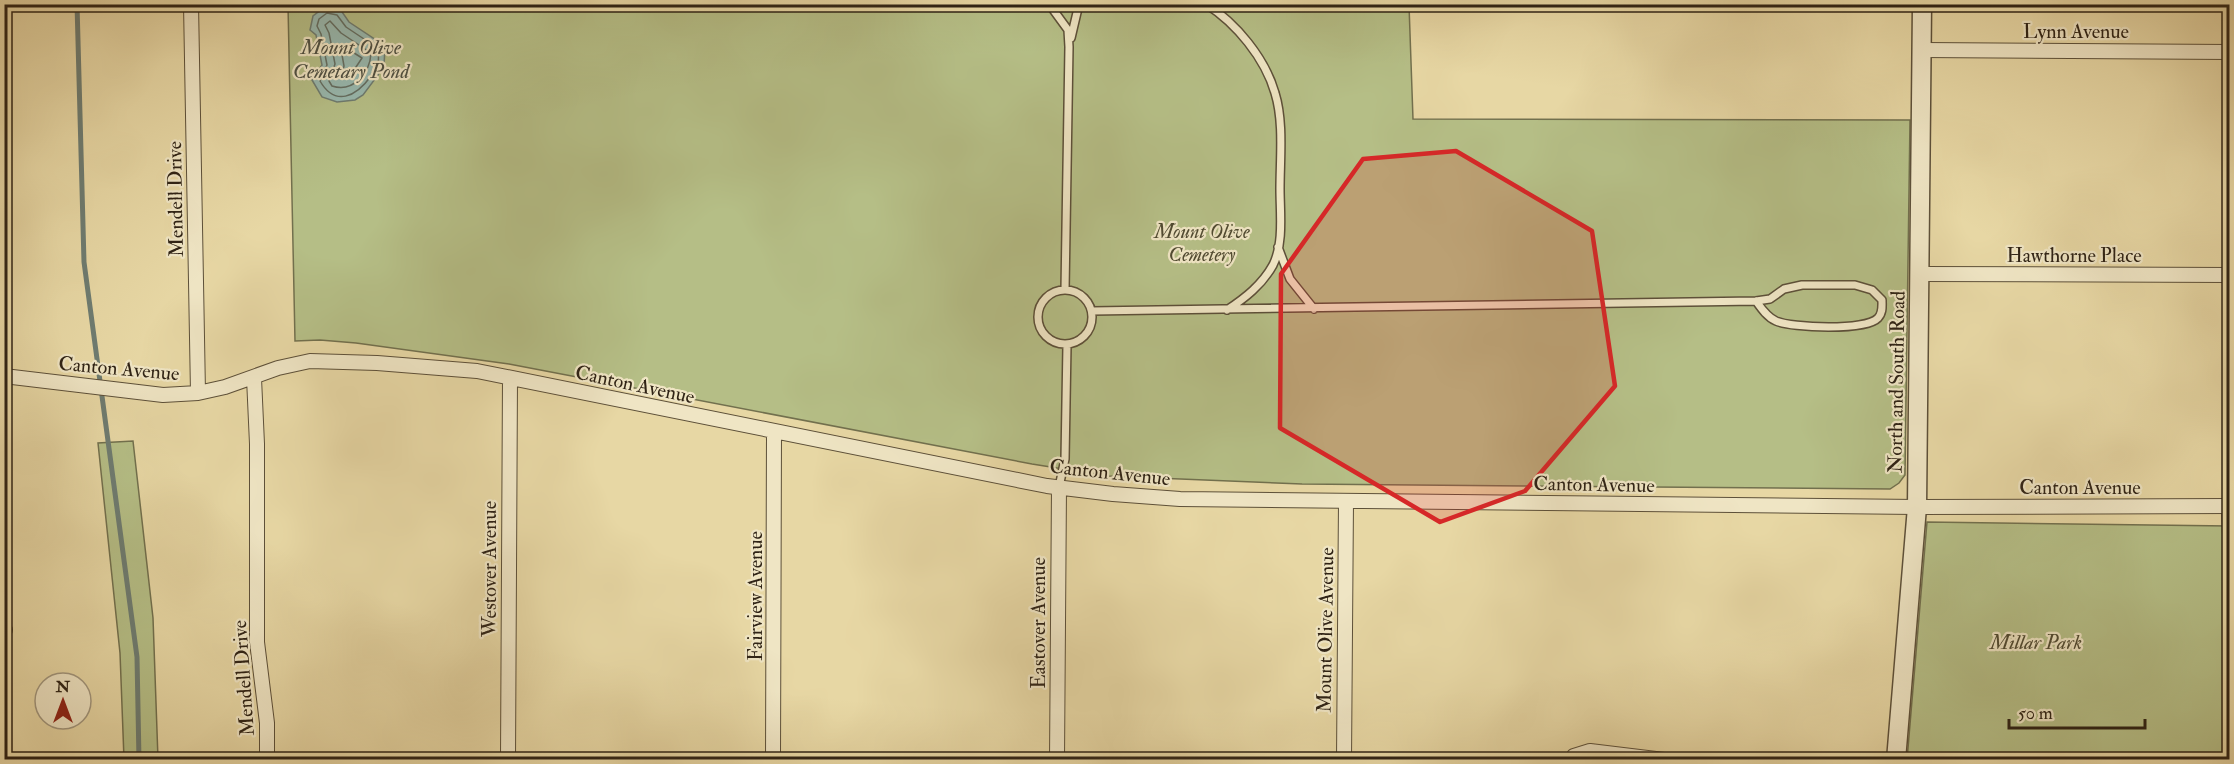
<svg xmlns="http://www.w3.org/2000/svg" width="2234" height="764" viewBox="0 0 2234 764" font-family="'IM FELL Double Pica',serif">
	<rect width="100%" height="100%" fill="#e7d7a4"/>
	<filter id="stains"><feTurbulence type="fractalNoise" baseFrequency=".00333" numOctaves="4"/><feColorMatrix values="0 0 0 0 .2 0 0 0 0 .09 0 0 0 0 .02 0 0 0 .5 -.17"/></filter>
	<radialGradient id="worn" r=".72"><stop offset=".6" stop-color="#630" stop-opacity="0"/><stop offset="1" stop-color="#630" stop-opacity=".3"/></radialGradient>
	<path fill="#b5be86" stroke="#72704e" stroke-width="1.5" d="M288 5H1409L1413 119 1910 120 1905 475 1899 483 1890 489 1302 484 1107 476 1032 464 509 364 356 343 320 340 295 341Z
		M133 441 153 618 158 759H124L120 653 98 443Z
		M1927 522 2229 526V759L1907 760Z"/>
	<path fill="#98b8ae" stroke="#6e7c71" stroke-width="1.5" d="M326 6 340 9 349 22 385 46 384 67 363 95 355 100 337 102 322 97 312 80 322 65 316 35 310 30 313 16Z"/>
	<g fill="none" stroke-linecap="round" stroke-linejoin="round">
		<path stroke="#646e62" stroke-width="1.5" d="M327 13 337 15 346 27 379 49C378 54 379 59 378 64 377 68 373 72 371 76 356 97 335 107 320 81L327 65 321 34 317 26 319 19Z
			M330 21 341 33 371 53C370 73 353 93 332 86L329 81 335 64 329 33 325 25Z
			M343 46 362 58 354 70 345 79 341 77 344 66 341 49Z"/>
		<path stroke="#6e7c71" stroke-width="5" d="M77 4 84 262 137 657 139 760"/>
		<g stroke="#5d5039" stroke-width="10">
			<path id="service" d="M1049 4 1068 30 1069 47 1065 290
				M1206 4C1236 23 1265 58 1275 93 1284 122 1280 158 1280 189 1280 213 1284 243 1273 265 1262 285 1245 298 1227 310
				M1071 38 1079 4
				M1278 247 1290 279 1314 309
				M1038 317a27 27 0 1 1 54 0a27 27 0 1 1-54 0Z
				M1092 311 1756 301 1770 299 1784 289 1802 285H1855L1872 290 1882 300C1882 306 1883 313 1878 318 1866 331 1792 328 1776 321 1767 317 1761 308 1756 301
				M1059 487 1065 459 1067 345
				M2226 506 2227 534 2230 541"/>
		</g>
		<g stroke="#5d5039" stroke-width="16">
			<path id="minor" d="M191 4 198 393
				M1922 50 2230 52
				M1919 274 2230 275
				M4 376 163 395 198 393 225 387 278 368 310 361 377 363 477 371 1047 486 1113 494 1180 499 1917 507 2230 506
				M254 378 257 444V642L267 723V760
				M4 630H5
				M508 760 510 378
				M773 760 774 432
				M1057 760 1059 487
				M1344 760 1346 501
				M1573 760 1574 756 1590 751 1664 760"/>
		</g>
		<g stroke="#5d5039" stroke-width="21">
			<path id="tertiary" d="M1896 760 1917 507 1922 4"/>
		</g>
		<use href="#service" stroke="#efe5c4" stroke-width="7"/>
		<use href="#minor" stroke="#efe5c4" stroke-width="14"/>
		<use href="#tertiary" stroke="#efe5c4" stroke-width="18"/>
	</g>
	<path fill="#d62828" fill-opacity="0.2" stroke="#d62828" stroke-width="4.5" stroke-linejoin="round" d="M1456 151 1592 231 1615 386 1525 491 1440 522 1280 428 1281 274 1363 159Z"/>
	<g text-anchor="middle" stroke-width="4.5" stroke-linejoin="round" paint-order="stroke">
		<g font-size="20" fill="#2f2315" stroke="#efe5c4">
			<text x="2076" y="38">Lynn Avenue</text>
			<text transform="translate(175 199) rotate(-91)" y="7">Mendell Drive</text>
			<text x="2074" y="262">Hawthorne Place</text>
			<text transform="translate(119 368) rotate(5)" y="7">Canton Avenue</text>
			<text transform="translate(1896 382) rotate(-89)" y="7">North and South Road</text>
			<text transform="translate(635 384) rotate(12)" y="7">Canton Avenue</text>
			<text transform="translate(1110 472) rotate(6)" y="7">Canton Avenue</text>
			<text transform="translate(1594 484) rotate(1)" y="7">Canton Avenue</text>
			<text x="2080" y="494">Canton Avenue</text>
			<text transform="translate(489 569) rotate(-90)" y="7">Westover Avenue</text>
			<text transform="translate(755 596) rotate(-90)" y="7">Fairview Avenue</text>
			<text transform="translate(1038 623) rotate(-90)" y="7">Eastover Avenue</text>
			<text transform="translate(1325 630) rotate(-89)" y="7">Mount Olive Avenue</text>
			<text transform="translate(243 678) rotate(-94)" y="7">Mendell Drive</text>
		</g>
		<g font-size="20" font-style="italic" fill="#504a31" stroke="#efe5c4">
			<text x="1202" y="238">Mount Olive<tspan x="1202" dy="23">Cemetery</tspan></text>
			<text x="2036" y="649">Millar Park</text>
		</g>
		<g font-size="21" font-style="italic" fill="#4e5043" stroke="#efe5c4">
			<text x="351" y="54">Mount Olive<tspan x="351" dy="24">Cemetary Pond</tspan></text>
		</g>
	</g>
	<rect width="2234" height="764" fill="none" stroke="#e7d7a4" stroke-width="24"/>
	<rect x="6" y="6" width="2222" height="752" fill="none" stroke="#2f2315" stroke-width="3"/>
	<rect x="12" y="12" width="2210" height="740" fill="none" stroke="#2f2315" stroke-width="1.5"/>
	<g transform="translate(63 701)"><circle r="28" fill="#efe5c4" stroke="#a2977e" stroke-width="1.5"/>
	<path d="M0-4.5L10 22L0 15L-10 22Z" fill="#8f2418"/>
	<text y="-9" font-size="16" font-weight="bold" text-anchor="middle" fill="#2f2315">N</text>
	</g>
	<path d="M2009 719v9h136v-9" fill="none" stroke="#2f2315" stroke-width="3"/>
	<text x="2018" y="719" font-size="18" fill="#2f2315" stroke="#efe5c4" stroke-width="4.5" paint-order="stroke">50 m</text>
	<rect width="100%" height="100%" filter="url(#stains)"/>
	<rect width="100%" height="100%" fill="url(#worn)"/>
</svg>
